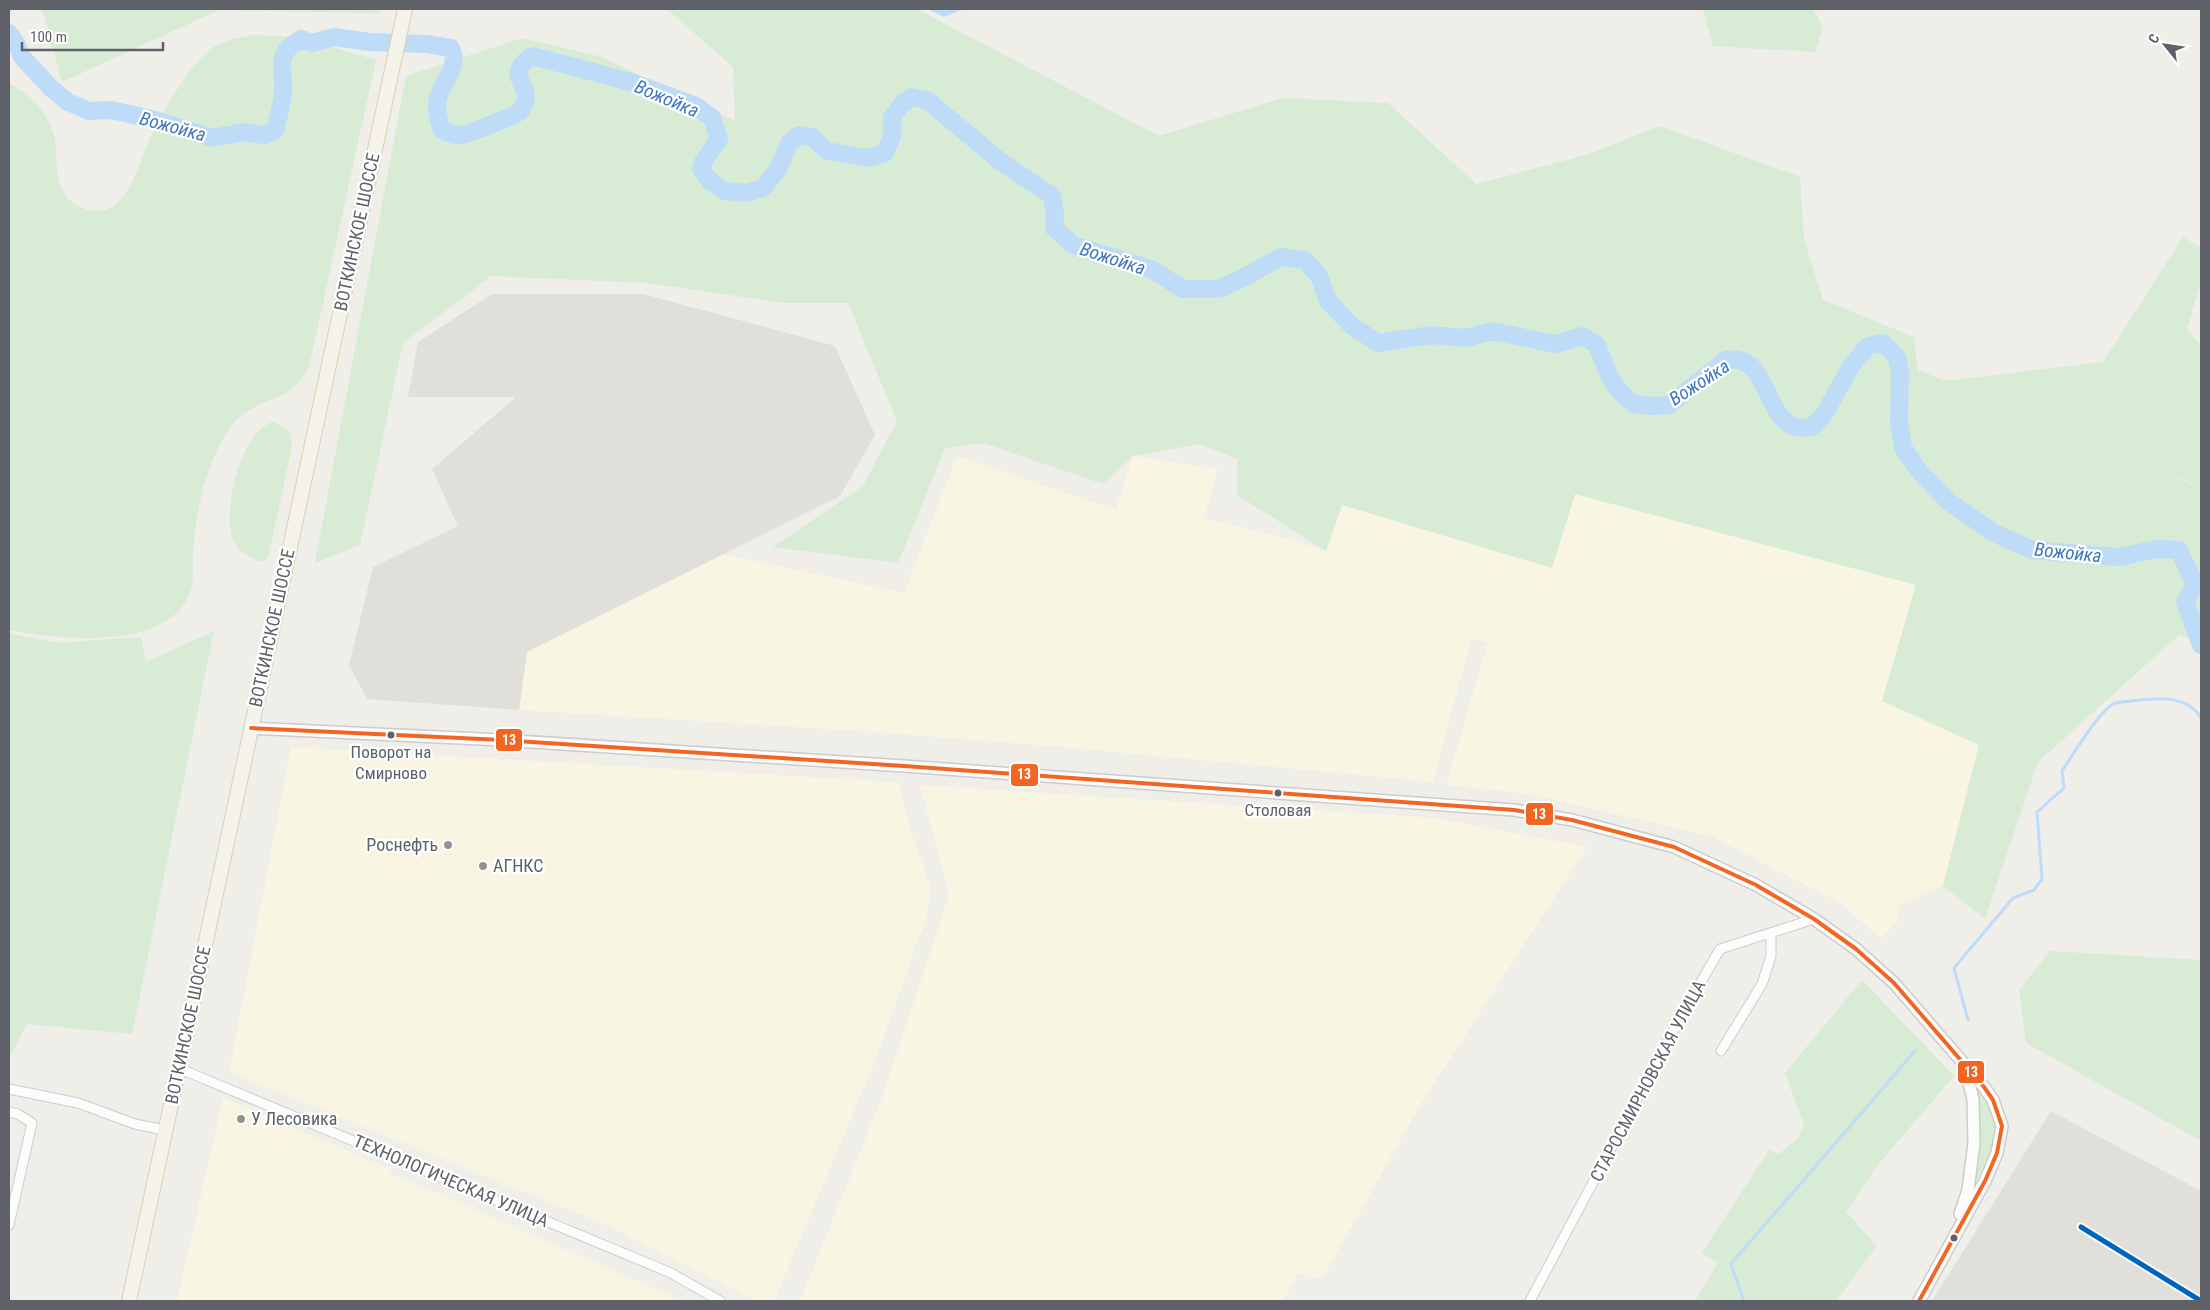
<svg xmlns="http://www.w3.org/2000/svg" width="2210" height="1310" viewBox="0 0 2210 1310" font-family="'Roboto Condensed',sans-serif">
	<rect width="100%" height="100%" fill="#efeee9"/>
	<path fill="#f8f5e3" d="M957 456 1116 510 1133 456 1218 469 1204 518 1282 537 1326 551 1342 505 1552 568 1575 494 1916 585 1883 700 1979 745 1943 886 1899 906 1898 921 1881 939 1842 904 1711 836 1528 794 1446 785 1488 642 1471 639 1433 782 1062 747 861 731 519 710 527 652 723 554 904 593Z
		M291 747 898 782 909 825 931 890 926 922 915 946 910 965 873 1066 774 1301H758L609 1226 229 1072Z
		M920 785 1435 818 1587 847 1422 1102 1322 1279 1298 1273 1283 1301H800L882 1097 949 895Z
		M223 1098 390 1169 394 1180 396 1175 683 1301H177Z"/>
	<path fill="#e0dfda" d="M492 294H643L835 346 875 435 840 496 527 652 519 710 367 699 349 665 373 567 458 526 432 469 516 397H408L418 342Z
		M2051 1111 2201 1191V1301H1932Z"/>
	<path fill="#d7ebd5" d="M42 9H379V13L219 10 62 82Z
		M667 9H917L1159 136 1283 98 1388 103 1476 184 1586 155 1660 126 1800 177 1804 239 1823 300 1914 337 1918 370 1945 381 2103 362 2183 237 2201 248V280L2187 329 2201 345V487L2036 419 2201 488V644L2180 634 2038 762 1985 919 1943 886 1979 745 1882 701 1916 585 1575 494 1552 568 1342 505 1326 551 1237 495V459L1199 444 1133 456 1103 484 983 443 945 448 898 563 773 547 863 486 897 421 848 303H785L647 283 491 276 403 343 360 545 315 563 406 76 522 38 602 57 735 121 733 67Z
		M1703 9H1813L1823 27 1815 52 1713 46Z
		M252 35 299 37 376 60 309 367C290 402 275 393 246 412 234 420 225 435 218 448 205 474 197 509 194 539 192 555 195 573 191 589 173 653 57 639 9 630V83C29 94 45 109 53 132 61 158 48 195 83 208 96 214 108 211 118 202 133 188 139 164 147 145 159 117 188 66 212 48 224 40 238 38 252 35Z
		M274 422 289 430 292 446 268 558 261 562C253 560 242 553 236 545 218 521 241 427 274 422Z
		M214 631 132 1034 27 1024 9 1059V633L57 643 141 637 146 662Z
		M2050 951 2201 960V1141L2026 1043 2019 990Z
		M1862 980 1954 1076 1876 1167 1846 1212 1877 1246 1836 1301H1695L1718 1263 1702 1253 1769 1150 1779 1154 1798 1138 1804 1125 1785 1073Z
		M1977 1086C1982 1093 1992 1103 1994 1112 2002 1137 1984 1165 1973 1186L1979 1133Z"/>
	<path fill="#bedcf8" d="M927 9H964L944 17Z"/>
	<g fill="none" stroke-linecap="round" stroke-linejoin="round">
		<path stroke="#bedcf8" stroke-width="3" d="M1968 1020 1954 968 2013 898 2034 890 2042 879 2037 812 2064 788 2062 771C2073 755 2097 714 2113 704 2117 702 2126 702 2131 701 2155 698 2187 694 2201 718
			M1744 1301 1731 1264 1915 1051"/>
		<path stroke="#bedcf8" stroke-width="18" d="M9 33 16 43 22 57 51 88 68 102 89 111 112 110 155 120 213 138 244 132 264 135 275 130C278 117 283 103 283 90 284 64 274 55 301 39L312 43 334 37 370 42 426 44 451 48C461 69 439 83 437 103 436 113 439 121 442 130 449 133 453 136 461 135 468 134 514 116 519 112 521 111 522 108 523 106 535 85 501 77 532 56L631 82 696 106 712 118 719 139 704 160 701 169 710 181 725 191 747 193 763 188 779 168 789 143 799 135 812 137 827 151 868 158 885 153 892 137V117L903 103 912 97 927 100 1000 161 1052 196 1055 215 1054 228 1073 245 1151 269 1183 289H1219L1241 279 1281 257 1305 260 1319 276 1328 301 1352 326 1378 343 1432 335 1465 338 1492 331 1555 344 1583 336 1597 345 1610 378 1621 393 1634 404 1653 406 1669 405 1726 360C1769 352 1763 418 1796 427 1800 429 1807 427 1812 427L1825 413 1851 366 1868 346 1883 343 1897 357 1900 373 1899 421 1903 448 1920 472 1949 502 1994 533 2032 550 2119 557 2158 549 2179 550 2195 585 2185 602 2201 645"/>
		<g stroke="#cccccb" stroke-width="11">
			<path id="minor" d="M1721 1051 1762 984 1771 956V934
				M178 1068 671 1273 720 1301
				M9 1089 78 1103 135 1124 165 1130
				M9 1112 18 1114 32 1123 9 1225
				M1530 1301 1679 1020 1720 949 1814 919"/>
		</g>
		<g stroke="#cccccb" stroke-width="14">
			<path id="tertiary" d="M251 728 502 740 904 766 1514 810 1572 820 1674 847 1756 885 1814 919 1856 949 1894 983 1984 1087 1993 1100 2002 1126 1997 1153 1985 1181 1919 1301
				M1960 1214 1968 1190 1974 1143 1973 1099 1965 1068"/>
		</g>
		<g stroke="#d8d1b6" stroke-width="16">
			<path id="primary" d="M129 1301 405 9"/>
		</g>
		<use href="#minor" stroke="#fdfcfc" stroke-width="9"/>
		<use href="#tertiary" stroke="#fdfcfc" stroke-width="11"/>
		<use href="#primary" stroke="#f4f3e9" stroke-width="14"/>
		<g stroke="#fff" stroke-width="8">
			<path id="bus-1" d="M251 728 502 740 904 766 1514 810 1572 820 1674 847 1756 885 1814 919 1856 949 1894 983 1984 1087 1993 1100 2002 1126 1997 1153 1985 1181 1919 1301"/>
		</g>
		<use href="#bus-1" stroke="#f26522" stroke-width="4"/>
		<g stroke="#fff" stroke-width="9">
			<path id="rail-1" d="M2081 1227 2201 1301"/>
		</g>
		<use href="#rail-1" stroke="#0065bd" stroke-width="5"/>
	</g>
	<g fill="#5e6268" stroke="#fff" stroke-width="2">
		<circle cx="391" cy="735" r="4.5"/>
		<circle cx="1278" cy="793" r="4.5"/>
		<circle cx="1954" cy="1238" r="4.5"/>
	</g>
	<g fill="#919395" stroke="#fff" stroke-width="2">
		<circle cx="448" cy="845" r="5"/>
		<circle cx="483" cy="866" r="5"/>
		<circle cx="241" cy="1119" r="5"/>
	</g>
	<g text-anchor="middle" stroke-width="4.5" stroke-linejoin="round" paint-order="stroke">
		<g font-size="17" fill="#5e6268" stroke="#fff">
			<text x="391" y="758">Поворот на<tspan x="391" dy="21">Смирново</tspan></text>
			<text x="1278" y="816">Столовая</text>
		</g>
		<g font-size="18" fill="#5e6268" stroke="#fff">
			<text transform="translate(357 232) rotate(-78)" y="6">ВОТКИНСКОЕ ШОССЕ</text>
			<text transform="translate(272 628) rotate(-78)" y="6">ВОТКИНСКОЕ ШОССЕ</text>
			<text transform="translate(188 1025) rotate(-78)" y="6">ВОТКИНСКОЕ ШОССЕ</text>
			<text transform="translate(1648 1081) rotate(-62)" y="6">СТАРОСМИРНОВСКАЯ УЛИЦА</text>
			<text transform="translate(451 1181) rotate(23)" y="6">ТЕХНОЛОГИЧЕСКАЯ УЛИЦА</text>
		</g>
		<g font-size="18" fill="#5e6268" stroke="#fff" text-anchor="start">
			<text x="438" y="851" text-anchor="end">Роснефть</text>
			<text x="493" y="872">АГНКС</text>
			<text x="251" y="1125">У Лесовика</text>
		</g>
		<g font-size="19" font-style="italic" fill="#4077c2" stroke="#fff">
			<text transform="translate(667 98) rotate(23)" y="7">Вожойка</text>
			<text transform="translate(173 126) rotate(15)" y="7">Вожойка</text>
			<text transform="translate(1113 258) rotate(18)" y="7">Вожойка</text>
			<text transform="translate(1699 382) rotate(-33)" y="7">Вожойка</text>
			<text transform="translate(2068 552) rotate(6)" y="7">Вожойка</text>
		</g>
	</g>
	<g stroke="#fff" stroke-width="2">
		<rect x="495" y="728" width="28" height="24" rx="5" fill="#f26522"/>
		<rect x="1010" y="763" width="29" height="24" rx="5" fill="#f26522"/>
		<rect x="1525" y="802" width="29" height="24" rx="5" fill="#f26522"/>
		<rect x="1957" y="1060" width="28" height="24" rx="5" fill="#f26522"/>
	</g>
	<g font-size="14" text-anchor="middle" font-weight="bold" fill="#fff">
		<text x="509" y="745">13</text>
		<text x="1024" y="779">13</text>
		<text x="1539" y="819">13</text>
		<text x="1971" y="1077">13</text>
	</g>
	<rect width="2210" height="1310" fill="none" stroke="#5e6268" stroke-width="20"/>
	<g transform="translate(2165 45) rotate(300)" stroke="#ffffff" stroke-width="4" paint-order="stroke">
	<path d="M0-4L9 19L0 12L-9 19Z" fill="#5e6268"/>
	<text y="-8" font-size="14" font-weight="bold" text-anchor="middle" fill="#5e6268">С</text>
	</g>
	<path d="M22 42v8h141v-8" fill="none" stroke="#5e6268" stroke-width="2.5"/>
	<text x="30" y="42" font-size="15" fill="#5e6268" stroke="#ffffff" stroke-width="4" paint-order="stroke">100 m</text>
</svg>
